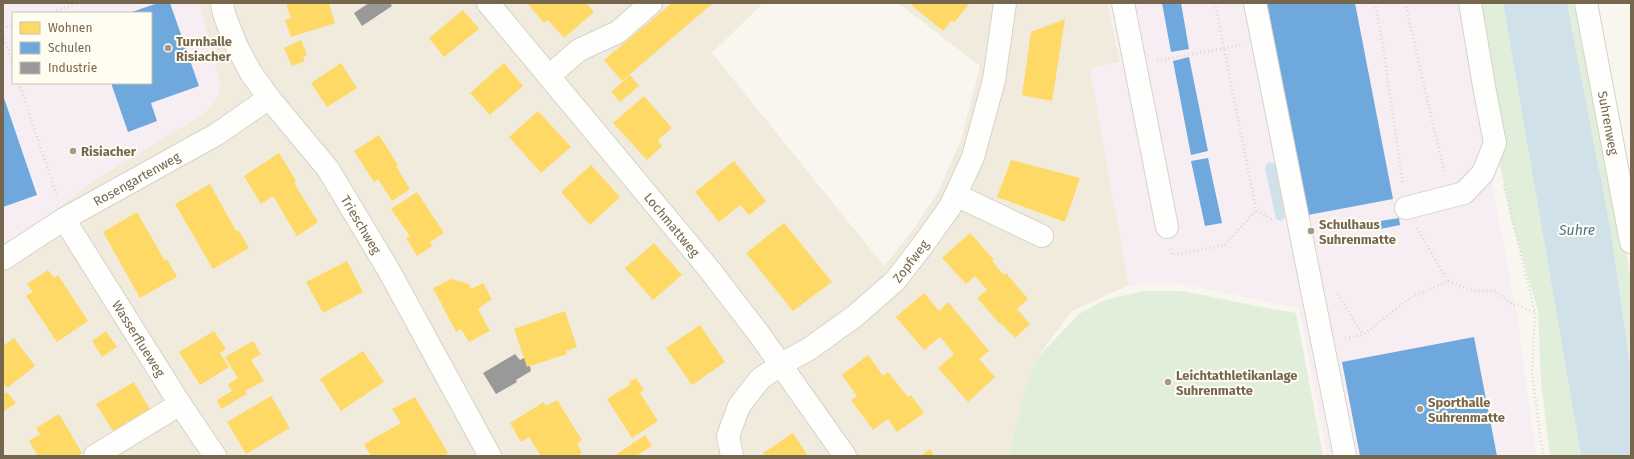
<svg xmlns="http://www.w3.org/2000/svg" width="1634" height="459" viewBox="0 0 1634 459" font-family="'Fira Sans',sans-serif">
	<rect width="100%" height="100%" fill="#f8f6ef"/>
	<path fill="#f1ebdd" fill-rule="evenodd" d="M3 3H763L712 53 884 266 915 227 939 190 961 140 980 66 898 3H1108L1120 62 1090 69 1129 285 1072 311 1036 359 1020 405 1009 456H3ZM13 13H151V83H13Z"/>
	<path fill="#f7eef4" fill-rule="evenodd" d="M3 3H199L220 82 219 94 211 107 200 116 87 185 52 214 3 245ZM13 13H151V83H13Z
		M1109 3H1458L1517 315 1536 456H1327L1299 308 1182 284 1129 285 1090 69 1121 63Z"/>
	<path fill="#e1efda" d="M1470 3H1503L1581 456H1550L1541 382 1538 311 1511 218 1485 92Z
		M1567 3H1580L1626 251 1631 280V372L1610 226Z
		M1143 291H1183L1261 307 1296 313 1323 456H1009L1020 405 1036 359 1079 314 1105 300Z"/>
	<path fill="#d0e1e9" d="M1503 3H1567L1610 226 1631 372V456H1581Z
		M1269 162 1275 164 1276 167 1285 217 1281 221 1276 219 1265 168 1267 164Z"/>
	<path fill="#ffd966" d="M286 3H329L335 23 291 37 285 20 291 18Z
		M527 3H586L594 12 564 38 548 20 544 23Z
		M672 3H713L622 81 604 60Z
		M909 3H970L954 23 952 20 943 31Z
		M463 10 479 29 444 57 429 38Z
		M1065 19 1052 101 1022 95 1031 32Z
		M301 40 307 55 303 57 305 61 292 66 284 48Z
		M341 63 357 88 327 107 311 83Z
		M504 63 523 86 490 115 470 93Z
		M630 75 639 86 620 102 611 92Z
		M644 96 672 128 658 140 662 146 647 160 613 123Z
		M538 111 571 147 541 173 509 137Z
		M379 135 398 165 396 166 410 189 392 201 378 179 374 182 354 151Z
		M279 153 296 181 294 183 318 222 297 236 273 196 261 204 244 176Z
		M1011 160 1080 178 1065 222 997 197Z
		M734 161 766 201 749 215 740 205 719 222 695 192Z
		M591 165 620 197 590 225 561 192Z
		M210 184 236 231H239L249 248 213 269 175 204Z
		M417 192 444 233 430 242 432 246 417 256 406 238 410 236 391 209Z
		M137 212 165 261 167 259 177 277 140 298 103 232Z
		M784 223 832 282 793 311 746 253Z
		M970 233 994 260 992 261 1004 275 1006 273 1028 299 1017 309 1030 324 1015 338 1001 323 1000 324 977 298 987 290 975 276 966 284 942 258Z
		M654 243 682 275 653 300 625 268Z
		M347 261 363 292 323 313 306 282Z
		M48 270 54 278 58 275 88 321 57 342 26 296 33 292 27 284Z
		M451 279 469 284 471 289 483 283 492 299 478 309 490 331 469 342 461 329 456 332 433 288Z
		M924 293 939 311 948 302 989 351 979 359 995 377 968 402 938 368 954 354 940 337 924 350 896 317Z
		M565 311 577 347 566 351 567 354 527 367 514 329Z
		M700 325 725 362 692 385 666 348Z
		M106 331 117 347 102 357 92 341Z
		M214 331 226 349 220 353 229 367 200 385 179 352Z
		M14 338 35 366 7 388 3 383V346Z
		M253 341 261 354 251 360 264 381 245 391 247 394 221 409 217 400 232 391 228 384 238 378 225 357Z
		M363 351 384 382 341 411 320 379Z
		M868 355 883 376 888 372 908 397 911 395 924 413 897 432 888 419 873 430 851 400 857 396 842 375Z
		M636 378 644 390 640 393 658 421 632 438 607 399 631 384 629 382Z
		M134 382 150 409 113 431 96 404Z
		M7 392 16 403 3 412V395Z
		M271 396 290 428 246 454 227 422Z
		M415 397 448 453 443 456H371L364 444 401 423 392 409Z
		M557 400 582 440 577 444 582 453 577 456H541L529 437 521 442 510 423 544 402 546 406Z
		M59 414 82 453 77 456H38L29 441 40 434 36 428Z
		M793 433 808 456H765L763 453Z
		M645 435 652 446 636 456H618L617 454Z
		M930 449 934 456H920Z"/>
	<path fill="#6fa8dc" d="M158 3H170L199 86 151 103 157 121 128 132 111 83H151V13H129Z
		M1162 3H1181L1189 49 1171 52Z
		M1267 3H1355L1393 199 1308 215Z
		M1189 57 1208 151 1191 155 1173 61Z
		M3 95 37 195 3 207Z
		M1208 158 1222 223 1205 226 1191 161Z
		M1399 218 1400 225 1370 231 1368 223Z
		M1474 337 1497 456H1360L1342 362Z"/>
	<path fill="#999" d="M369 3H390L392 6 362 26 354 13Z
		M515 354 520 360 524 358 527 367 530 366 531 371 516 380 517 382 496 394 483 373Z"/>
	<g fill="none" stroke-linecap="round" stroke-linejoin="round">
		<g stroke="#d6d2ca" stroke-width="24">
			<g id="minor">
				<path id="s1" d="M222 3 224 14 237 47 251 73 269 98 328 169 388 269 490 456"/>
				<path id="s2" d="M488 3 709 269 759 334 845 456"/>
				<path d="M1123 3 1167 227"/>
				<path d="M1255 3 1345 456"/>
				<path id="s3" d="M1586 3 1631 242"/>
				<path d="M549 76 579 50 618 32 651 3"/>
				<path d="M956 195 1042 236"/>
				<path d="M1406 208 1464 193 1483 173 1495 143 1485 92 1470 3"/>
				<path id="s4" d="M64 219 180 404 215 456"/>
				<path id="s5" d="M3 259 64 219 217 134 269 98"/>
				<path d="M95 456 180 404"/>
				<path id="s6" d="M732 456 728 436 739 406 760 379 780 365 809 349 855 316 895 281 922 246 950 207 973 157 994 80 1005 3"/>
			</g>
		</g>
		<path stroke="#dad6d0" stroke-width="2.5" stroke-dasharray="1 3" stroke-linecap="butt" d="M1215 3 1256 210 1273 220
			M1375 3 1383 47 1403 184
			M1405 3 1445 175
			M49 13 79 3
			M3 28 13 25
			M3 35 13 65
			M1157 61 1240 45
			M19 83 57 196
			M1504 185 1535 312 1532 373 1543 456
			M1417 228 1448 281
			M1171 249 1172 255 1225 245 1256 210
			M1338 294 1363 335
			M1345 338 1363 335 1410 298 1448 281 1474 291H1495L1509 302 1534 312"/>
		<use href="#minor" stroke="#fefefd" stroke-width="22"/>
	</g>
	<g fill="#a49886" stroke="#fffcf2" stroke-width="1.5">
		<circle cx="168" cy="48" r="4"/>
		<circle cx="73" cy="151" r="4"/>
		<circle cx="1311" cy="231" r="4"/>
		<circle cx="1168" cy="382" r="4"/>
		<circle cx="1420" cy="409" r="4"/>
	</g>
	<g text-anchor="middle" stroke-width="4" stroke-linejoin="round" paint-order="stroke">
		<g font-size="13" font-weight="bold" fill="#77664e" stroke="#fffcf2" text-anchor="start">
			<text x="176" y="46">Turnhalle<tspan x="176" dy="15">Risiacher</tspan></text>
			<text x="81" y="156">Risiacher</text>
			<text x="1319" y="229">Schulhaus<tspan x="1319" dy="15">Suhrenmatte</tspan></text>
			<text x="1176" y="380">Leichtathletikanlage<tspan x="1176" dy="15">Suhrenmatte</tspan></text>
			<text x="1428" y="407">Sporthalle<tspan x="1428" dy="15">Suhrenmatte</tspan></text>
		</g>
		<g font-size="13" fill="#77664e" stroke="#fffcf2">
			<text dy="5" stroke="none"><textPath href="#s3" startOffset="122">Suhrenweg</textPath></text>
			<text dy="5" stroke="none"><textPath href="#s5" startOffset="156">Rosengartenweg</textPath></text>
			<text dy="5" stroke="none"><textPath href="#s2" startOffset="288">Lochmattweg</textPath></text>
			<text dy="5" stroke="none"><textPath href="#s1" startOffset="264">Trieschweg</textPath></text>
			<text dy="5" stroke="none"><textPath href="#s6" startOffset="279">Zopfweg</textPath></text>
			<text dy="5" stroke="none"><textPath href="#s4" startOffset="141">Wasserflueweg</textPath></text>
		</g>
		<g font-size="14" font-style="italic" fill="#4b7691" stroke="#fffcf2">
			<text x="1577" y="235">Suhre</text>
		</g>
	</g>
	<rect width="1634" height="459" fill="none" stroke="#77664e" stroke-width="8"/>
	<rect x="12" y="12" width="140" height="72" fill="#fffcf2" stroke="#c9c0b0"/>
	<rect x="20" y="22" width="20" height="12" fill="#ffd966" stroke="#c9c0b0"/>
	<text x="48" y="32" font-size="12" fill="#77664e">Wohnen</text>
	<rect x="20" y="42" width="20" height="12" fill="#6fa8dc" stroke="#c9c0b0"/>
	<text x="48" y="52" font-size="12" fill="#77664e">Schulen</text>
	<rect x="20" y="62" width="20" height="12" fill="#999999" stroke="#c9c0b0"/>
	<text x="48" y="72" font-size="12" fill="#77664e">Industrie</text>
</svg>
